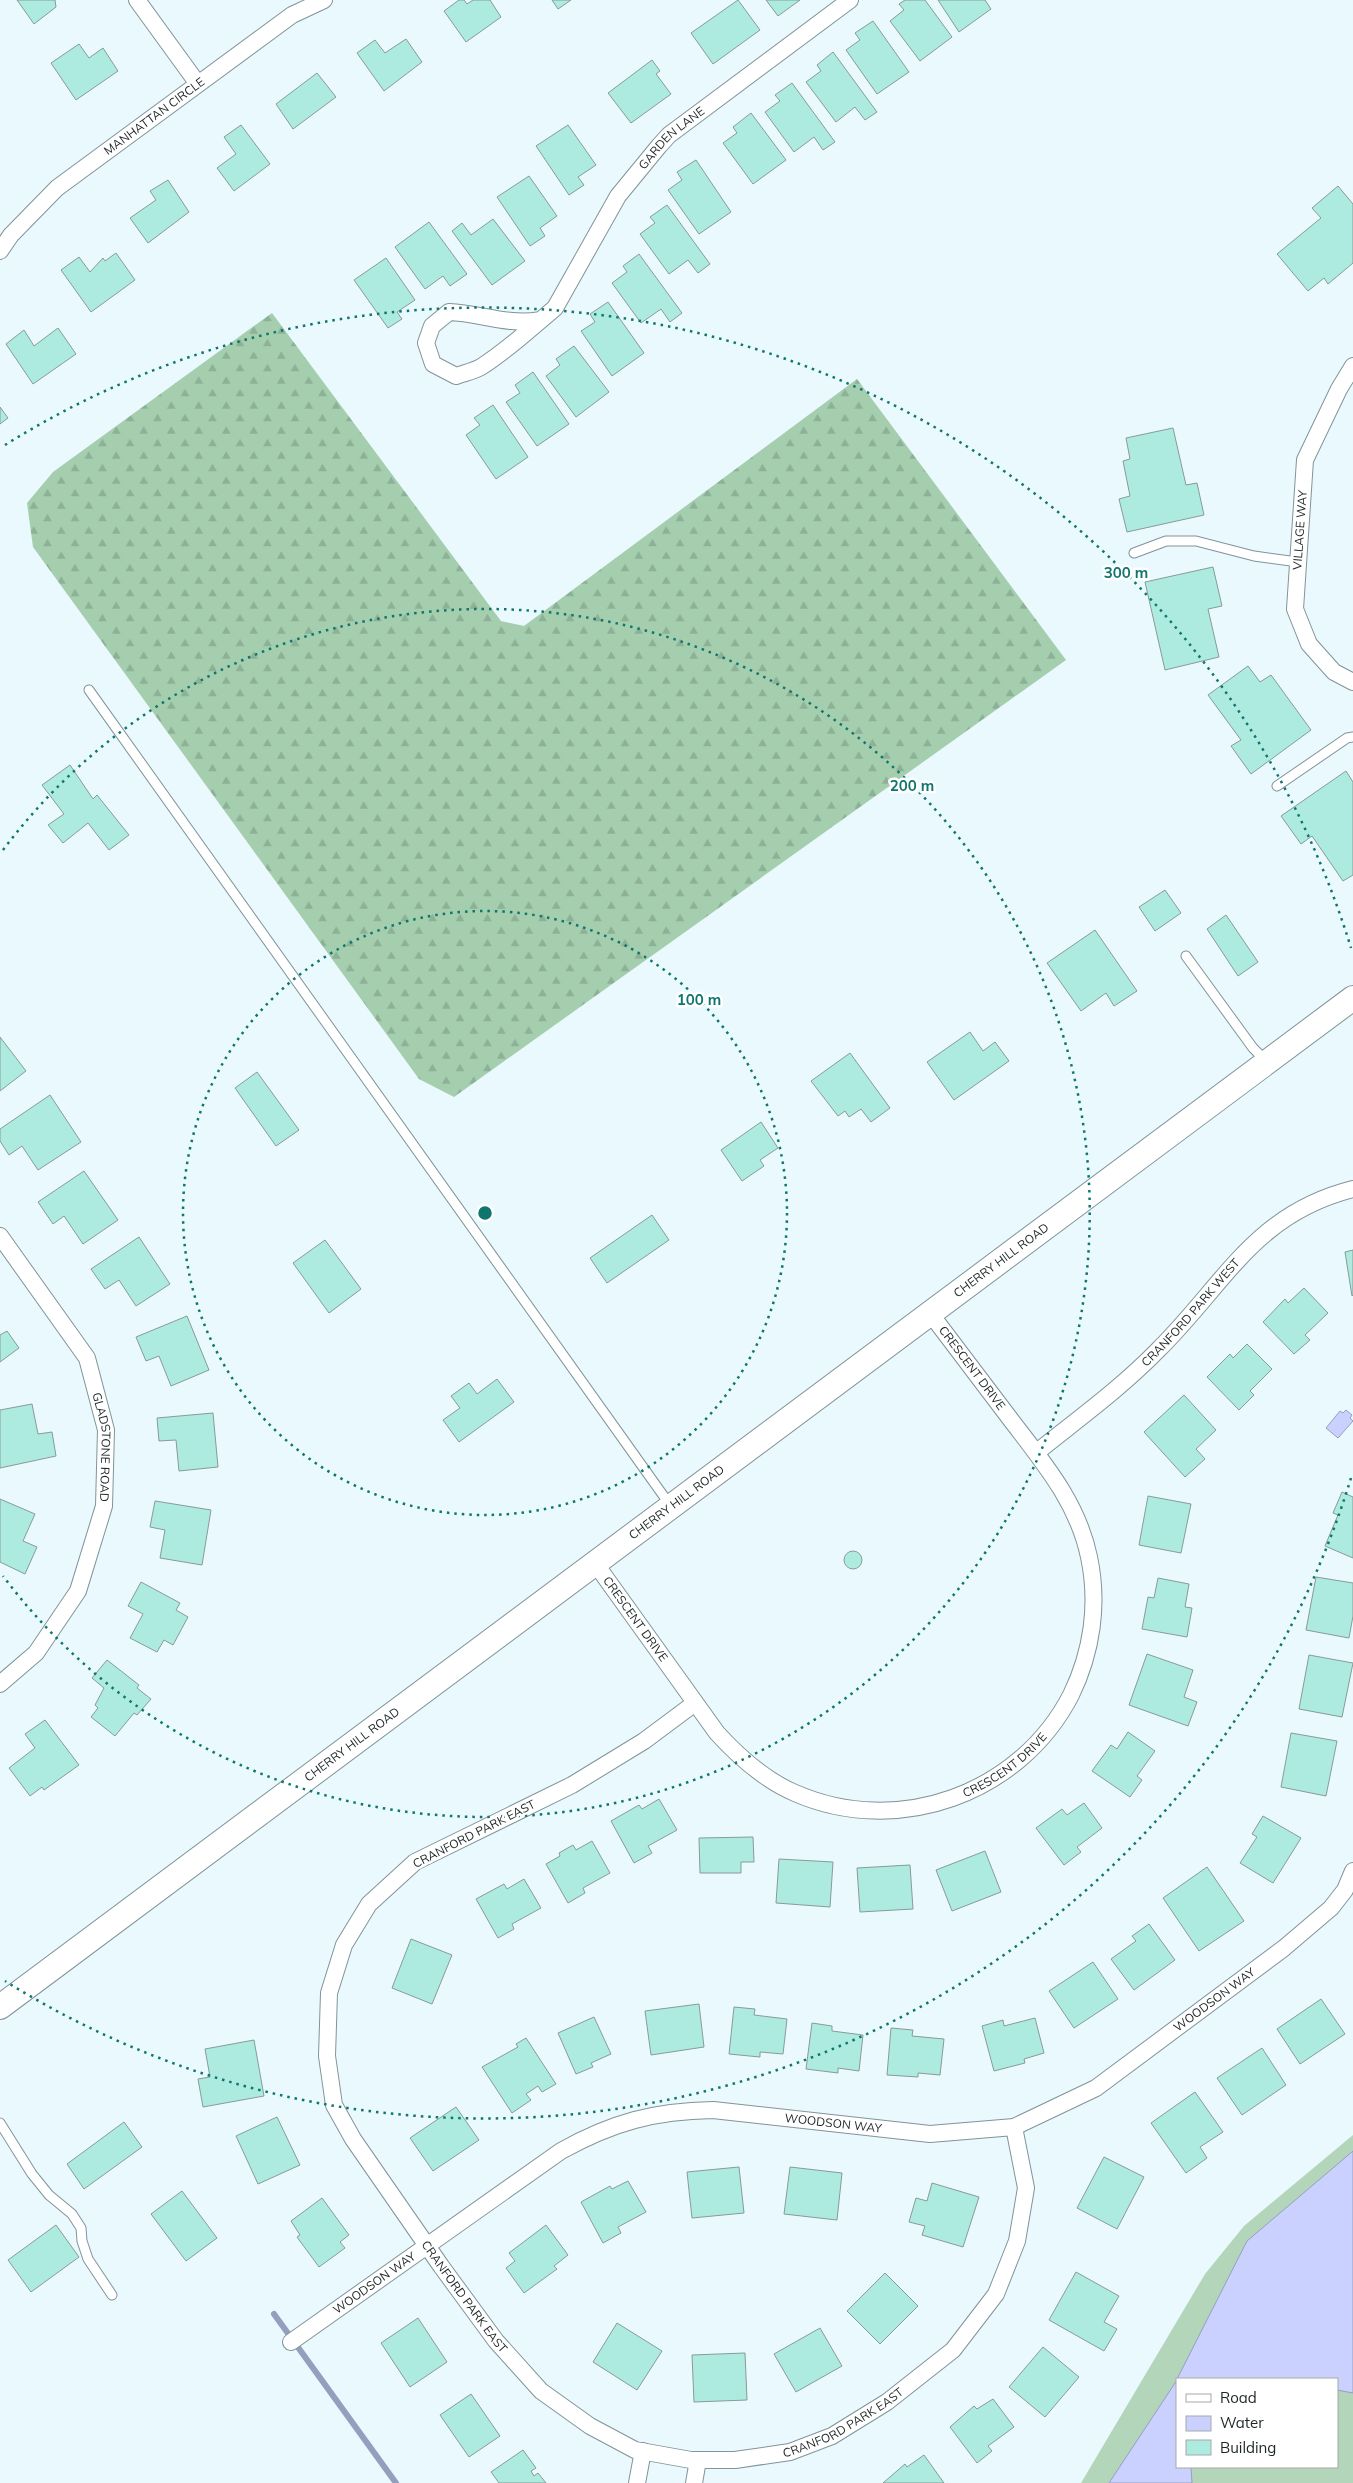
<svg xmlns="http://www.w3.org/2000/svg" width="1353" height="2483" viewBox="0 0 1353 2483" font-family="Mulish,sans-serif">
	<defs>
		<pattern id="forest-firs" width="22" height="20" patternUnits="userSpaceOnUse" patternTransform="scale(1.25)"><rect width="22" height="20" fill="#a4ceae"/><path d="M5 1l3.5 6h-7zM16 11l3.5 6h-7z" fill="#8db196"/></pattern>
	</defs>
	<rect width="100%" height="100%" fill="#e9f9fd"/>
	<path fill="#b3d6bb" fill-rule="evenodd" d="M1353 2135V2483H1081L1205 2274 1244 2226ZM1177 2379H1337V2467H1177Z"/>
	<path fill="url(#forest-firs)" d="M272 313 501 621 524 626 857 379 1066 660 454 1097 419 1079 33 547 27 503 53 472Z"/>
	<path fill="#cad1ff" stroke="#969ebe" d="M1346 1410 1352 1415 1350 1418 1353 1421 1338 1438 1326 1428 1340 1411 1343 1413Z
		M1353 2151V2393L1337 2390V2379H1177L1247 2241Z
		M1177 2380V2467H1191L1192 2483H1109Z"/>
	<g fill="none" stroke-linecap="round" stroke-linejoin="round">
		<path stroke="#969ebe" stroke-width="6" d="M274 2314 396 2483"/>
	</g>
	<path fill="#adebe1" stroke="#889b98" d="M17 0H55L56 7 34 24Z
		M459 0H464L467 4 473 0H490L501 17 466 42 444 11Z
		M552 0H571L558 9Z
		M738 0 760 30 713 64 691 33Z
		M766 0H800L778 16Z
		M905 0H925L952 37 920 61 890 21 904 10 899 4Z
		M938 0H985L991 9 959 32Z
		M873 21 909 72 877 94 846 50 860 40 855 33Z
		M406 39 422 62 384 91 357 53 375 40 385 53Z
		M79 44 89 58 103 48 118 71 76 100 51 63Z
		M833 52 877 112 865 120 855 107 836 122 806 82 821 71 817 65Z
		M652 60 660 71 656 74 671 94 631 123 608 93Z
		M317 73 336 97 293 129 276 104Z
		M792 83 835 142 823 150 814 137 794 152 765 112 780 101 775 95Z
		M751 113 786 160 753 184 723 143 737 133 733 127Z
		M241 125 270 164 234 191 217 168 236 154 224 137Z
		M568 125 596 165 578 177 584 185 569 195 536 146Z
		M696 160 731 212 699 234 668 190 682 180 677 172Z
		M529 176 557 216 540 228 545 236 530 246 497 197Z
		M168 180 189 212 148 243 130 218 156 200 150 191Z
		M1338 186 1353 204V263L1328 284 1324 278 1308 291 1277 254 1321 218 1312 208Z
		M667 205 710 264 698 273 688 260 669 274 640 234 655 223 650 217Z
		M493 219 525 261 492 285 452 231 462 223 471 235Z
		M429 222 467 274 450 286 443 276 425 289 395 247Z
		M116 253 135 280 91 312 61 270 79 257 90 272 103 258 105 261Z
		M639 254 682 313 670 322 661 309 641 323 612 283 627 272 623 266Z
		M386 258 415 300 397 312 402 319 388 328 354 280Z
		M608 302 644 353 612 376 581 331 595 322 590 314Z
		M58 328 76 354 33 384 6 344 24 330 34 346Z
		M574 346 609 392 576 417 546 376 560 365 556 359Z
		M533 372 569 424 537 446 506 402 520 393 515 385Z
		M493 405 528 457 496 479 466 435 480 425 474 418Z
		M0 407 8 418 0 424Z
		M1173 428 1186 485 1197 483 1204 515 1127 532 1119 499 1130 496 1123 461 1130 459 1126 438Z
		M1213 567 1222 606 1208 609 1219 657 1165 670 1145 582Z
		M1248 666 1260 682 1271 675 1311 730 1251 774 1231 746 1241 740 1208 695Z
		M70 765 93 799 97 795 129 835 109 850 88 823 63 843 48 825 64 814 42 785Z
		M1346 771 1353 782V875L1343 881 1312 836 1301 844 1281 816Z
		M1165 890 1181 913 1155 931 1139 907Z
		M1226 915 1258 962 1238 976 1207 929Z
		M1095 930 1137 991 1114 1006 1106 993 1081 1011 1047 963Z
		M970 1032 983 1051 995 1042 1009 1061 954 1100 927 1062Z
		M0 1037 26 1071 0 1091Z
		M850 1053 890 1108 871 1122 861 1109 849 1117 845 1111 838 1116 811 1081Z
		M257 1072 299 1130 276 1146 235 1088Z
		M50 1095 81 1142 38 1170 22 1146 9 1155 0 1141V1129Z
		M761 1122 778 1148 760 1160 764 1166 742 1181 721 1150Z
		M84 1171 118 1220 83 1244 64 1216 53 1224 38 1202Z
		M652 1215 669 1240 607 1283 590 1258Z
		M139 1237 170 1284 136 1306 119 1280 105 1289 91 1269Z
		M325 1240 361 1289 329 1313 293 1263Z
		M1353 1250V1295L1352 1296 1345 1252Z
		M1304 1288 1328 1313 1305 1335 1310 1340 1294 1354 1263 1322 1285 1299 1288 1303Z
		M187 1316 209 1370 171 1386 159 1356 146 1361 136 1337Z
		M7 1331 19 1348 0 1362V1335Z
		M1247 1344 1272 1369 1250 1391 1254 1395 1239 1410 1207 1377 1230 1354 1233 1358Z
		M497 1379 514 1402 459 1442 443 1420 460 1408 451 1396 469 1383 477 1394Z
		M1184 1395 1216 1430 1196 1449 1205 1459 1185 1477 1144 1432Z
		M32 1404 38 1434 52 1432 56 1456 0 1468V1410Z
		M213 1413 218 1467 179 1471 176 1440 159 1441 157 1418Z
		M1342 1492 1353 1497V1558L1325 1546 1338 1515 1333 1513Z
		M1148 1496 1191 1504 1181 1553 1139 1545Z
		M0 1499 35 1514 23 1541 37 1547 25 1574 0 1562Z
		M155 1501 211 1510 202 1565 160 1558 165 1530 150 1527Z
		M844 1560a9 9 0 1 1 18 0a9 9 0 1 1-18 0Z
		M1316 1577 1353 1583V1616L1349 1638 1306 1630Z
		M1158 1578 1189 1584 1185 1607 1192 1608 1187 1637 1142 1629 1148 1597 1154 1598Z
		M141 1582 180 1603 176 1610 188 1617 173 1645 164 1640 157 1652 130 1638 143 1614 128 1606Z
		M1147 1654 1193 1670 1184 1697 1197 1702 1188 1726 1129 1705Z
		M1309 1655 1353 1663 1342 1717 1299 1709Z
		M107 1660 139 1685 137 1688 151 1699 137 1715 134 1713 115 1736 91 1717 98 1708 95 1705 104 1688 92 1678Z
		M45 1720 79 1765 44 1790 42 1787 30 1796 9 1768 35 1748 25 1734Z
		M1128 1732 1155 1751 1137 1776 1142 1780 1130 1797 1092 1771 1111 1745 1117 1749Z
		M1291 1733 1337 1741 1326 1796 1281 1787Z
		M659 1799 677 1830 648 1846 652 1853 634 1863 611 1821 639 1805 642 1809Z
		M1084 1803 1102 1828 1077 1847 1081 1852 1064 1865 1036 1828 1062 1809 1067 1815Z
		M1263 1816 1301 1838 1273 1883 1240 1863 1257 1837 1252 1834Z
		M753 1837 754 1862H741V1873H700L699 1838Z
		M592 1841 610 1873 583 1888 585 1893 568 1903 546 1864 560 1856 559 1853 573 1845 576 1850Z
		M985 1851 1001 1892 952 1911 936 1870Z
		M779 1859 833 1862 830 1907 776 1903Z
		M910 1865 913 1909 860 1912 857 1868Z
		M1207 1867 1244 1921 1199 1951 1163 1898Z
		M524 1879 541 1908 512 1924 514 1929 498 1938 476 1899 504 1884 507 1889Z
		M1149 1924 1175 1960 1134 1990 1111 1959 1136 1941 1132 1936Z
		M411 1939 452 1955 432 2004 392 1988Z
		M1093 1962 1118 1999 1074 2028 1049 1991Z
		M1321 1999 1345 2034 1300 2064 1277 2029Z
		M699 2004 704 2047 651 2055 645 2011Z
		M734 2007 755 2009 754 2015 787 2019 783 2054 760 2052V2057L729 2054Z
		M594 2017 611 2054 591 2063 593 2067 576 2074 558 2033Z
		M1035 2018 1044 2053 1024 2059 1025 2063 994 2071 982 2026 1003 2020 1004 2026Z
		M812 2023 832 2026V2031L863 2035 859 2071 838 2068V2073L806 2069Z
		M891 2028 913 2030 912 2036 944 2039 940 2075 918 2073V2077L887 2075Z
		M526 2038 556 2084 542 2092 538 2086 526 2094 531 2100 512 2113 482 2067 518 2047 516 2044Z
		M254 2040 264 2096 203 2107 198 2079 210 2077 205 2049Z
		M1262 2048 1286 2085 1242 2115 1217 2078Z
		M1195 2092 1223 2132 1200 2147 1207 2158 1186 2173 1151 2123Z
		M456 2107 479 2140 433 2171 410 2138Z
		M277 2117 300 2165 258 2184 236 2136Z
		M124 2122 142 2147 84 2189 67 2164Z
		M1104 2157 1144 2177 1117 2229 1077 2208Z
		M739 2167 744 2213 692 2218 687 2172Z
		M790 2167 842 2173 837 2220 784 2214Z
		M628 2181 646 2212 618 2227 621 2233 603 2243 581 2202 610 2186 612 2189Z
		M932 2183 979 2197 963 2247 922 2235 925 2226 909 2222 916 2198 927 2201Z
		M182 2191 217 2238 186 2261 151 2214Z
		M322 2198 349 2235 340 2242 345 2248 319 2267 297 2237 300 2235 291 2221Z
		M56 2225 79 2257 31 2292 8 2260Z
		M546 2225 568 2255 554 2266 557 2269 524 2293 506 2268 515 2261 509 2253Z
		M1076 2272 1119 2296 1104 2322 1117 2329 1104 2351 1049 2320Z
		M885 2273 918 2306 880 2344 847 2311Z
		M418 2318 447 2362 410 2387 381 2343Z
		M617 2323 662 2351 637 2390 593 2362Z
		M820 2328 842 2366 796 2392 774 2354Z
		M1043 2347 1079 2377 1045 2417 1009 2387Z
		M745 2353 747 2400 694 2402 692 2355Z
		M471 2394 500 2436 469 2457 440 2415Z
		M993 2399 1014 2427 988 2446 992 2451 977 2463 950 2427 974 2406 977 2409Z
		M523 2450 536 2468 531 2471 534 2476 538 2473 546 2483H499L491 2472Z
		M924 2455 944 2483H883L905 2464 907 2467Z"/>
	<g fill="none" stroke-linecap="round" stroke-linejoin="round">
		<g stroke="#819499" stroke-width="11">
			<path id="service" d="M1134 553 1166 541H1196L1254 556 1298 562
				M89 690 670 1505
				M1277 786 1347 738 1353 737
				M1186 956 1253 1048 1267 1062
				M0 2123 32 2174 49 2195 72 2214 81 2228 82 2241 88 2259 112 2295"/>
		</g>
		<g stroke="#819499" stroke-width="18">
			<g id="minor">
				<path d="M137 0 198 84"/>
				<path id="s1" d="M0 251 11 235 57 188 292 15 324 0"/>
				<path id="s2" d="M540 320C509 326 480 313 449 312L432 326 426 343 433 364 456 376C464 373 474 371 481 367 508 350 531 328 555 308L618 196 659 146 669 135 850 0"/>
				<path d="M1353 366 1339 389 1305 460 1295 609 1309 644 1334 672 1353 682"/>
				<path id="s3" d="M0 1236 87 1358 106 1430 104 1506 78 1591 36 1653 0 1684"/>
				<path id="s4" d="M1037 1452C1078 1419 1121 1388 1158 1350 1225 1284 1254 1214 1353 1189"/>
				<path id="s5" d="M595 1563 717 1733C739 1757 764 1780 795 1793 898 1838 1020 1794 1071 1695 1092 1652 1099 1604 1089 1557 1078 1503 1043 1462 1011 1420 984 1384 957 1349 930 1313"/>
				<path id="s6" d="M695 1703 644 1741 572 1785 415 1862 369 1904 344 1945 329 1993 327 2056 334 2105 353 2139 441 2266 496 2341 541 2391 590 2426 635 2450 691 2460H735L790 2452 832 2436 887 2402 953 2350 996 2294 1017 2241 1026 2188 1014 2127"/>
				<path id="s7" d="M291 2342 561 2151C613 2122 655 2111 713 2110L930 2134 1014 2127 1096 2088 1284 1948 1331 1908 1345 1890 1353 1871"/>
				<path d="M637 2483 643 2451"/>
				<path d="M694 2483 698 2460"/>
			</g>
		</g>
		<g stroke="#819499" stroke-width="26">
			<g id="secondary">
				<path id="s8" d="M0 2007 1353 998"/>
			</g>
		</g>
		<use href="#service" stroke="#fff" stroke-width="9"/>
		<use href="#minor" stroke="#fff" stroke-width="16"/>
		<use href="#secondary" stroke="#fff" stroke-width="24"/>
	</g>
	<g fill="none" stroke="#0f766e" stroke-width="2.5" stroke-dasharray="2.5 5">
		<circle cx="485" cy="1213" r="302"/>
		<path d="M3 850A604 604 0 1 1 3 1576"/>
		<path d="M1351 1478A906 906 0 0 1 5 1981M5 445A906 906 0 0 1 1351 948"/>
	</g>
	<g text-anchor="middle" stroke-width="5" stroke-linejoin="round" paint-order="stroke">
		<g font-size="12" fill="#1e2628" stroke="#fff">
			<text dy="4" stroke="none"><textPath href="#s1" startOffset="206">MANHATTAN CIRCLE</textPath></text>
			<text dy="4" stroke="none"><textPath href="#s2" startOffset="509">GARDEN LANE</textPath></text>
			<text transform="translate(1300 530) rotate(-86)" y="4">VILLAGE WAY</text>
			<text dy="4" stroke="none"><textPath href="#s8" startOffset="1249">CHERRY HILL ROAD</textPath></text>
			<text dy="4" stroke="none"><textPath href="#s4" startOffset="208">CRANFORD PARK WEST</textPath></text>
			<text transform="translate(972 1368) rotate(53)" y="4">CRESCENT DRIVE</text>
			<text dy="4" stroke="none"><textPath href="#s3" startOffset="241">GLADSTONE ROAD</textPath></text>
			<text dy="4" stroke="none"><textPath href="#s8" startOffset="844">CHERRY HILL ROAD</textPath></text>
			<text dy="4" stroke="none"><textPath href="#s5" startOffset="69">CRESCENT DRIVE</textPath></text>
			<text dy="4" stroke="none"><textPath href="#s8" startOffset="439">CHERRY HILL ROAD</textPath></text>
			<text dy="4" stroke="none"><textPath href="#s5" startOffset="532">CRESCENT DRIVE</textPath></text>
			<text transform="translate(474 1834) rotate(-27)" y="4">CRANFORD PARK EAST</text>
			<text dy="4" stroke="none"><textPath href="#s7" startOffset="1031">WOODSON WAY</textPath></text>
			<text dy="4" stroke="none"><textPath href="#s7" startOffset="611">WOODSON WAY</textPath></text>
			<text dy="4" stroke="none"><textPath href="#s7" startOffset="102">WOODSON WAY</textPath></text>
			<text dy="4" stroke="none"><textPath href="#s6" startOffset="828">CRANFORD PARK EAST</textPath></text>
			<text dy="4" stroke="none"><textPath href="#s6" startOffset="1278">CRANFORD PARK EAST</textPath></text>
		</g>
	</g>
	<circle cx="485" cy="1213" r="8" fill="#0f766e" stroke="#fff" stroke-width="2.5"/>
	<g font-size="15" text-anchor="middle" font-weight="bold" fill="#0f766e" stroke="#fff" stroke-width="5" stroke-linejoin="round" paint-order="stroke">
		<text x="1126" y="578">300 m</text>
		<text x="912" y="791">200 m</text>
		<text x="699" y="1005">100 m</text>
	</g>
	<rect x="1176" y="2378" width="162" height="90" fill="#ffffff" stroke="#a5a8a9"/>
	<rect x="1186" y="2394" width="25" height="8" fill="#ffffff" stroke="#a5a8a9"/>
	<text x="1220" y="2403" font-size="15" fill="#1e2628">Road</text>
	<rect x="1186" y="2416" width="25" height="15" fill="#cad1ff" stroke="#a5a8a9"/>
	<text x="1220" y="2428" font-size="15" fill="#1e2628">Water</text>
	<rect x="1186" y="2440" width="25" height="15" fill="#adebe1" stroke="#a5a8a9"/>
	<text x="1220" y="2453" font-size="15" fill="#1e2628">Building</text>
</svg>
